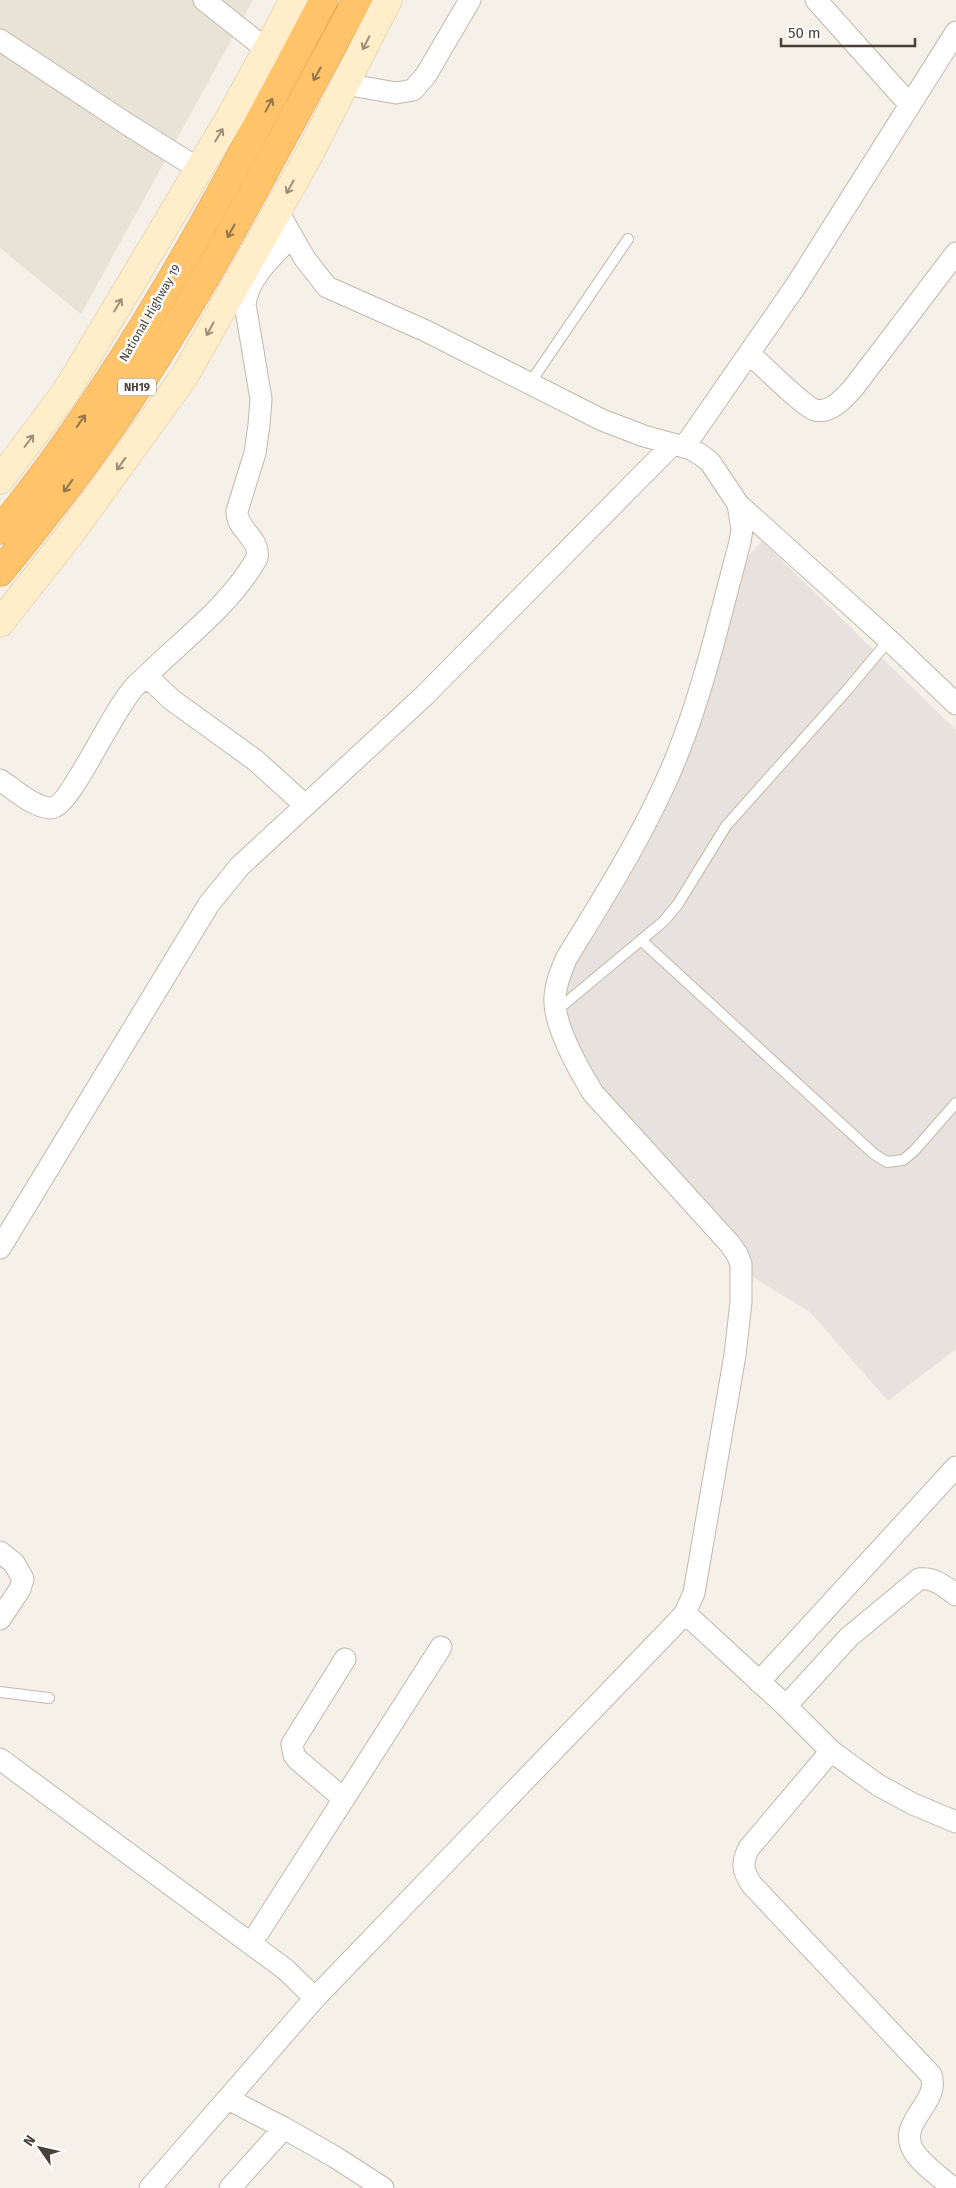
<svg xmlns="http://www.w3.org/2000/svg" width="956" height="2188" viewBox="0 0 956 2188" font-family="'Fira Sans',sans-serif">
	<rect width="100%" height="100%" fill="#f5f1e9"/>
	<path fill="#e9e2d7" d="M0 0H253L81 314 0 248Z"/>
	<path fill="#e8e2de" d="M762 541 956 730V1349L888 1401 810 1312 743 1271 579 1085 562 1012 574 967 622 888 698 728 733 572Z"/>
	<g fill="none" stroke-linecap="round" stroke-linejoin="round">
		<g stroke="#c1b8ab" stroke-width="12">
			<path id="lane" d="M530 383 628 239
				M642 941 874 1154 887 1162 903 1160 914 1151 956 1103
				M556 1011 664 921 678 904 726 826 848 689 889 640
				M0 1692 49 1698"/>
		</g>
		<g stroke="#c1b8ab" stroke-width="23">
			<path id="street" d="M204 0 266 49
				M816 0 910 105
				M0 40 130 126 199 169
				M345 84 396 93 413 90 426 75 470 0
				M277 210 305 259 327 287 426 331 602 420 644 436 691 449 701 455 710 462 738 504 742 529 740 542C721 612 705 685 678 753 649 826 607 892 566 959 561 971 556 983 555 996 552 1023 579 1070 593 1093L729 1243 737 1254 741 1264V1302L735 1355 694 1593 685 1613 679 1620 315 1998
				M749 353C761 364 803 406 815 410 831 414 845 397 854 387L956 253
				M684 447 795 287 956 32
				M738 504 889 640 956 704
				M143 679C181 641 230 606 257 558 261 538 236 530 237 511L255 453 259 425 261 399 245 304C249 276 273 256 292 236
				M0 780C14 789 33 807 50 808 72 809 116 697 143 679L154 683 172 700 255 760 305 805
				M0 1248 209 904 240 866 425 695 673 444
				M0 1552 14 1563 23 1579 20 1589 0 1619
				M685 1613 786 1706 831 1751 749 1848C741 1863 743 1872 752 1885L931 2075C941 2103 897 2121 913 2150 922 2165 940 2177 953 2188
				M759 1682 956 1467
				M786 1706 849 1637 919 1579C934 1577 944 1586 956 1595
				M831 1751 878 1785 913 1804 956 1822
				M0 1759 285 1969 315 1998 150 2188
				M344 1799 298 1760 294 1755 292 1744 345 1659
				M251 1944 441 1647
				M228 2099 284 2128
				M230 2188 284 2128 335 2157 383 2188"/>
		</g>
		<g stroke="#d7c297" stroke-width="29">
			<path id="secondary" d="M0 480 62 397 78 372 232 114 294 0
				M0 623 71 533 184 377 310 153 388 0"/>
		</g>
		<g stroke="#e49734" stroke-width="29">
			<path id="highway" d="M0 530C131 371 228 181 324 0
				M0 572C36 528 71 484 103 438 201 300 276 148 357 0"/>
		</g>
		<use href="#lane" stroke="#fff" stroke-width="10"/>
		<use href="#street" stroke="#fff" stroke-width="21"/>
		<use href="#secondary" stroke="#ffeec9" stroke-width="28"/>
		<use href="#highway" stroke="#ffc36a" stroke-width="28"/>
	</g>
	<defs><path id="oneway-shaft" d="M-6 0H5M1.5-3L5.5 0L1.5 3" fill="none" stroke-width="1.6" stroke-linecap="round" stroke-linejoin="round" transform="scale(1.25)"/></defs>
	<g stroke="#9b8f79">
		<use href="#oneway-shaft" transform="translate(366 43) rotate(117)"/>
		<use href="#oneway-shaft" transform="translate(219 135) rotate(-59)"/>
		<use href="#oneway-shaft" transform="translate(290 187) rotate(119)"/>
		<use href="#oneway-shaft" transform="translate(118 305) rotate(-59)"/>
		<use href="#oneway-shaft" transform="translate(210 329) rotate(119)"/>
		<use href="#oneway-shaft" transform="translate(29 441) rotate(-53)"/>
		<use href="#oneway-shaft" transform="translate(121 464) rotate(126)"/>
	</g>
	<g stroke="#92754b">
		<use href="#oneway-shaft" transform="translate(317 74) rotate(119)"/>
		<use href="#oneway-shaft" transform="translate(269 105) rotate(-62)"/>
		<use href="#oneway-shaft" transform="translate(231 231) rotate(119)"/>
		<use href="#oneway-shaft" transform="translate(81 421) rotate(-55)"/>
		<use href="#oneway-shaft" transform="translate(68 486) rotate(126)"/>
	</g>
	<g text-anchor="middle" stroke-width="5" stroke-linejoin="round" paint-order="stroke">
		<rect fill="#fff" stroke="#807a73" stroke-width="1" x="118" y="378.5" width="38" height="17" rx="4"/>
		<g font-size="11" font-weight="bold" fill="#494137">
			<text x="137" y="391">NH19</text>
		</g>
		<g font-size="12" fill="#494137" stroke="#fff">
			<text transform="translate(150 313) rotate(-60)" y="4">National Highway 19</text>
		</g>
	</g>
	<g transform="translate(40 2148) rotate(304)" stroke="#ffffff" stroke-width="4" paint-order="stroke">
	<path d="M0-4L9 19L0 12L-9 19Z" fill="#494137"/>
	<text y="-8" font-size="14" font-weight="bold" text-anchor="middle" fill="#494137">N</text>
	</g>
	<path d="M781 38v8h134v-8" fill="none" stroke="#494137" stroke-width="2.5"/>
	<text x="788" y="38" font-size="15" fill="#494137" stroke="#ffffff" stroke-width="4" paint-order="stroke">50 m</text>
</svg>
